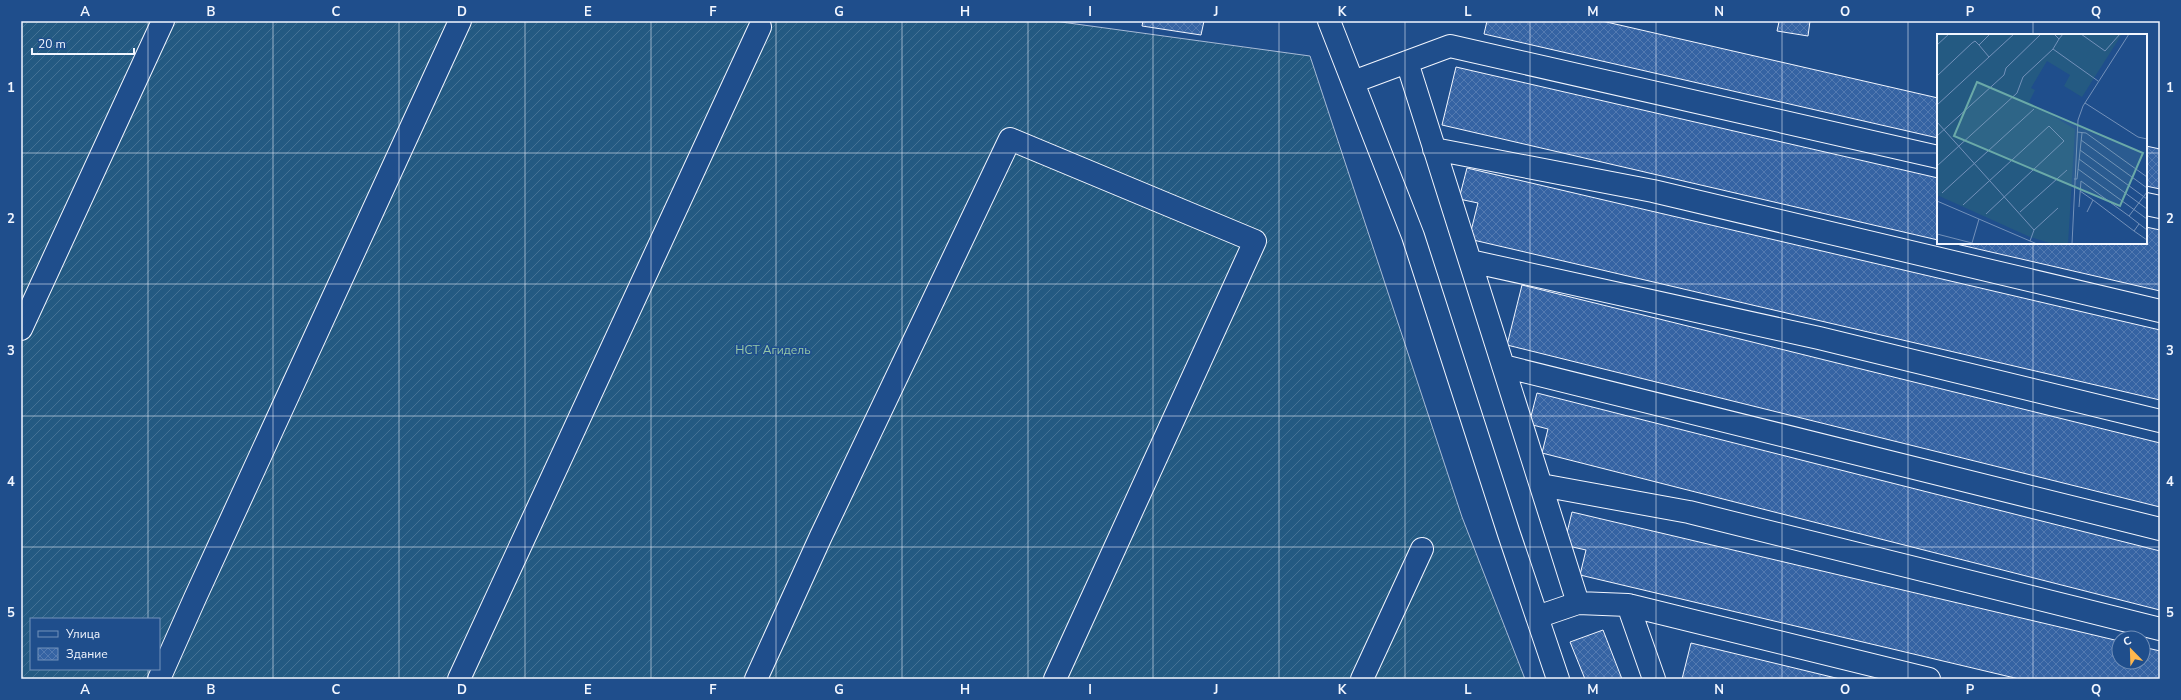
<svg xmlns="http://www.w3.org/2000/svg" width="2181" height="700" viewBox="0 0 2181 700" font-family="'Nunito Sans',sans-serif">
	<defs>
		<pattern id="garden-furrows" width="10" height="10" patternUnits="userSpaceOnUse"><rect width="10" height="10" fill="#245a82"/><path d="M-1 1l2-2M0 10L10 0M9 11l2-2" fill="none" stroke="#447295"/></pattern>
		<pattern id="building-cross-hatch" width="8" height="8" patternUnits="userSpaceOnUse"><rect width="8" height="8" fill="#3563a3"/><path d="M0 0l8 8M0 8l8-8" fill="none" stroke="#537ab1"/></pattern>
	</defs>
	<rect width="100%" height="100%" fill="#1f4e8c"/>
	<path fill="url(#garden-furrows)" stroke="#a8bbd7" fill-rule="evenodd" d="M21 21H1054L1310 56 1462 517 1525 679H21ZM31 619H159V669H31Z"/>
	<path fill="url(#building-cross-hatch)" stroke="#f2f6ff" d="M1143 21H1204L1201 35 1142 26Z
		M1487 21H1602L1938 98V138L1484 34Z
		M1771 21H1810L1808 36 1777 31 1779 22Z
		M1456 67 1938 178V240L1442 125Z
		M2146 146 2160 149V189L2146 186Z
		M1467 168 2160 330V400L1469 239 1478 203 1459 199Z
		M2146 227 2160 230V291L1952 243H2146Z
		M1522 285 2160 443V507L1507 345Z
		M1537 393 2160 551V610L1542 453 1548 429 1529 424Z
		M1572 512 2119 641V662H2143V647L2160 651V679H2019L1580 575 1586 550 1564 545Z
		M1603 630 1622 679H1585L1570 642Z
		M1691 643 1840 679H1682Z"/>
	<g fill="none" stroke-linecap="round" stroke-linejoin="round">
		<g stroke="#f2f6ff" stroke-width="24">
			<path id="minor" d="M1329 21 1413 236 1509 534 1558 679
				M1407 62 1578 603 1537 617
				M1353 82 1450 46 1938 157
				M1434 149 1653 191 2160 311
				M2146 204 2160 207
				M1470 261 1819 338 2160 421
				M21 329 163 21
				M1503 366 2160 529
				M1541 485 1689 512 2160 629
				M1578 603 1628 605 1654 679
				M1628 605 1929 679
				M159 679 195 598 460 21
				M459 679 760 27
				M756 679 821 536 1010 139 1255 241 1055 679
				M1362 679 1422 549"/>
		</g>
		<use href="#minor" stroke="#1f4e8c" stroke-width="22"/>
	</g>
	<path fill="none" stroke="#f2f6ff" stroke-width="1" stroke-opacity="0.55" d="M148 21V619M273 21V679M399 21V679M525 21V679M651 21V679M776 21V679M902 21V679M1028 21V679M1153 21V679M1279 21V679M1405 21V679M1530 21V679M1656 21V679M1782 21V679M1908 21V679M2033 21V35M21 153H1938M2146 153H2160M2033 243V679M21 284H2160M21 416H2160M21 547H2160M148 669V679"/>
	<g text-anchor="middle" stroke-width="3" stroke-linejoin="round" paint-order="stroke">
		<g font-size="12" fill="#97c8a6" stroke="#1f4e8c">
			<text x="773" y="354">НСТ Агидель</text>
		</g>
	</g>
	<g transform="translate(1937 34)">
		<rect width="210" height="210" fill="#1f4e8c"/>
		<path d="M0 0H185L145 63 127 52 133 41 110 27 94 54 98 56 92 68 138 95 131 210H116L93 203 0 161Z" fill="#245a82"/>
		<path fill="none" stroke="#7391ba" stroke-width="1" d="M117 0 122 5 126 0M144 0 168 17 183 0M122 5 116 15 161 47M0 11 12 0M52 23 77 0M0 42 35 9 38 7 42 11 53 0M148 69 201 103 210 105M0 71 52 23 42 11M0 88 97 196 93 207M140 98 149 99 210 143M0 102 67 41 69 34 104 0M144 106 210 154M143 116 210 165M142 125 210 175M0 132 80 59 86 43 116 15M141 135 210 185M137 145H140L145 99M144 147 192 182M143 157 156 166M210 158 192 182 210 196M5 159 97 75M0 167 100 210M26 171 112 92 127 107 49 180M142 173 144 147M83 178 130 136M150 178 156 166 197 197M202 190 197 197 210 206M97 196 121 174M0 200 35 209 42 185M135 210 141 86 146 72 192 0"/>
		<path fill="#6aa9a8" fill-opacity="0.15" stroke="#6aa9a8" stroke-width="2" d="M40 48 206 119 183 172 17 102Z"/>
		<rect width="210" height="210" fill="none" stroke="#f2f6ff" stroke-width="2"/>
	</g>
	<rect width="2181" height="700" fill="none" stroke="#1f4e8c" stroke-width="44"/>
	<rect x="30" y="618" width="130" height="52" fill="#1f4e8c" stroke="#7391ba"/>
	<rect x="38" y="631" width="20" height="6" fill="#1f4e8c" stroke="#7391ba"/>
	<text x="66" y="638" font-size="12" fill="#f2f6ff">Улица</text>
	<rect x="38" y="648" width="20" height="12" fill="url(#building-cross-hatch)" stroke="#7391ba"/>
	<text x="66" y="658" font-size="12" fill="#f2f6ff">Здание</text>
	<g transform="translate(2131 650) rotate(337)"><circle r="19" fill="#1f4e8c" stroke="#7391ba"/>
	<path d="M0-3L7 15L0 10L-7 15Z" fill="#ffb74d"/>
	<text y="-6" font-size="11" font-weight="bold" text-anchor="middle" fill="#f2f6ff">С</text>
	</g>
	<path d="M32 48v6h102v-6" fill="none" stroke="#f2f6ff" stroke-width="2"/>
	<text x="38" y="48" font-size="12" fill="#f2f6ff" stroke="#1f4e8c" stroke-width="3" paint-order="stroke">20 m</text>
	<rect x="22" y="22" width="2137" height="656" fill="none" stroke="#f2f6ff" stroke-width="1.5"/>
	<g font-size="13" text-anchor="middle" font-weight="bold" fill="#f2f6ff">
		<text x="85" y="16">A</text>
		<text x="211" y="16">B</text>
		<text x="336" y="16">C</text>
		<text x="462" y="16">D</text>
		<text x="588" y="16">E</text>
		<text x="713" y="16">F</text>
		<text x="839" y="16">G</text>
		<text x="965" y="16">H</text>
		<text x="1090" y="16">I</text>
		<text x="1216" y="16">J</text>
		<text x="1342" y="16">K</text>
		<text x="1468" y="16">L</text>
		<text x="1593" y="16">M</text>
		<text x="1719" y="16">N</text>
		<text x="1845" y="16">O</text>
		<text x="1970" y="16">P</text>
		<text x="2096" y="16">Q</text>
		<text x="11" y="92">1</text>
		<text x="2170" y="92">1</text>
		<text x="11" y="223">2</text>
		<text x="2170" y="223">2</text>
		<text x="11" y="355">3</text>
		<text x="2170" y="355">3</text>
		<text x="11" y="486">4</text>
		<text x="2170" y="486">4</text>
		<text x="11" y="617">5</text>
		<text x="2170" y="617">5</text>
		<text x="85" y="694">A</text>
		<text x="211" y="694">B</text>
		<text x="336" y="694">C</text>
		<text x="462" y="694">D</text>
		<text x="588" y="694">E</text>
		<text x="713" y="694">F</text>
		<text x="839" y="694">G</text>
		<text x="965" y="694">H</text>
		<text x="1090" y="694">I</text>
		<text x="1216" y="694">J</text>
		<text x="1342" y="694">K</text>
		<text x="1468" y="694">L</text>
		<text x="1593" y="694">M</text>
		<text x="1719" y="694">N</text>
		<text x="1845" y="694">O</text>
		<text x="1970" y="694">P</text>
		<text x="2096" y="694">Q</text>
	</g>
</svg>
